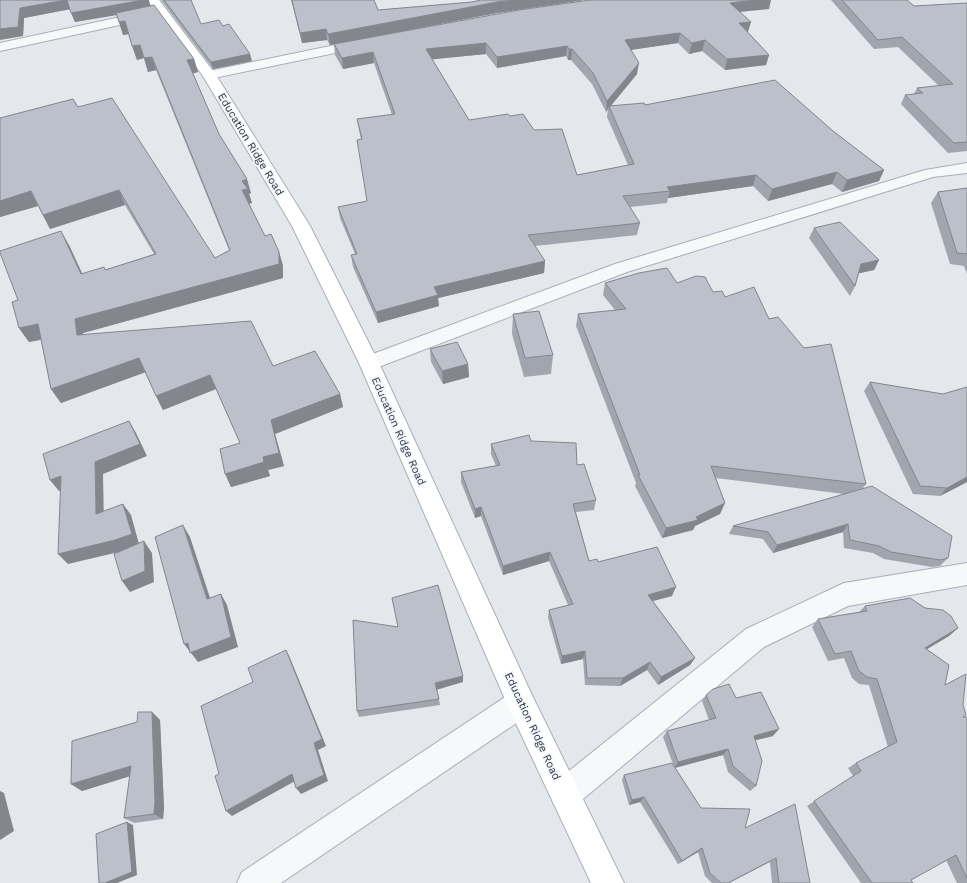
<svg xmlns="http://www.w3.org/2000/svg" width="967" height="883" viewBox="0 0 967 883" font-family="'Work Sans',sans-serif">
	<rect width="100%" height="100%" fill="#e4e7ec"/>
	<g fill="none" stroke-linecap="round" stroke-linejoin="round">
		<g stroke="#a9aeb7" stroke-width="2">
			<path id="street" d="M148 11 152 12 154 15 152 18 0 51V43Z
				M364 39 370 43 369 46 209 79 204 78 202 75 204 72 209 71Z
				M967 163V173L933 177 627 272 376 368 369 370 362 368 359 363 362 358 615 264 925 170Z
				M967 563V585L848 606 764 647 576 805 565 809 554 805 550 794 554 783 746 629 844 583Z
				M521 689 531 693 535 703 531 713 281 883H237L242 872 511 693Z"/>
		</g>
		<g stroke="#a9aeb7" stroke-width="2">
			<path id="secondary" d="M147 0H159L216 75 310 226 379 363 531 693 624 883H591L511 713 359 363 292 226 203 76Z"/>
		</g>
		<use href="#street" fill="#f7f8fa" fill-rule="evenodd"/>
		<use href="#secondary" fill="#fff" fill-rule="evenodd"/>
	</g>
	<path fill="#a1a5ae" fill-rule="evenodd" d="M0 0 151 6 194 59 198 72 193 73 219 134 251 193 249 194 252 203 249 204 265 236 279 252 283 266V278L83 333V334L273 366 340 394 343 407 275 434 284 466 268 470 270 476 231 487 240 443 216 389 163 410 156 396 145 372 61 403 51 389 41 340 29 342 19 328 18 300 69 245 82 274 105 270 154 254 125 205 50 229 38 206 0 217 78 107 215 258 229 250 156 70 148 72 144 58 137 60 129 34 123 35 117 15 75 22 70 9 24 18 23 36Z
		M161 0H191L201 24 223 26 252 61 213 69Z
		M291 0H374L378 10 472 2 481 0H584L497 13 330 45 327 40 302 43Z
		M831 0H907L914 6 967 3V151L948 153 901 104 905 95 914 94 917 88 939 86 898 47 874 49Z
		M769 9 740 12 748 32 769 55 766 65 725 70 702 51 689 54 678 43 631 50 637 74 611 105H645L833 131 884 170 879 181 842 192 832 184 768 201 753 186 668 198 667 203 630 207 640 223 637 235 535 246 545 261 544 273 438 298 439 306 378 323 353 267 351 255 355 254 340 218 338 207 367 201 361 139 359 130 357 119 392 115 374 63 343 69 335 55 334 44ZM486 54 497 68 566 56 568 60H571L592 84 606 112 608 109 607 117 628 165 577 175 534 130 510 116 469 120 432 59Z
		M967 188V274L964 266 950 264 931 203 938 192Z
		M814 228 879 260 874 270 859 273 855 286 850 296 809 238Z
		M605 283H677L713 292 769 319 866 484 863 488 948 558 940 566 932 567 884 559 873 553 844 548 843 532 773 553 763 539 729 534 733 526 844 494 716 478 725 503 720 514 695 526 693 530 662 538 635 486 636 483 576 326 578 314 615 310 603 295Z
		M513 314 553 355 551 374 524 377 512 334Z
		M430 349 468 364 469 377 443 384 431 362Z
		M870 382 943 394 967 387V482L940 496 913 494 864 391Z
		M531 441 577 465 596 500 594 510 576 512 589 561 598 562 672 596 653 601 695 658 690 665 658 685 647 670 620 686 585 685 583 659 561 664 548 618 549 610 568 605 549 561 503 575 481 516 475 518 461 482V472L496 466 491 454V444Z
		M865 606 925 608 958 628 949 636 927 649 945 685 963 705V717H967V883H957L946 860 911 880 913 883H861L807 806 853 776 848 768 856 763 888 747 869 685 859 684 852 678 844 658 828 661 812 627 818 619 859 612Z
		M463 682 437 689 440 705 359 717 357 711Z
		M706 695 736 698 773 736 755 740 756 786 750 791 728 772 723 755 675 768 701 808 745 828 810 883H772L770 862 729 883H712L705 876 698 852 678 864 640 802 629 805 622 780 624 775 673 764 663 737 667 731 709 720 702 701Z
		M152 712 160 720 164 807 163 819 134 823 124 818 130 776 82 791 71 784 137 722Z"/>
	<path fill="#83868d" d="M67 0 71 9 24 18 23 36 0 40V29L20 8Z
		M143 0H149L151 9 75 22 71 13Z
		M514 0H584L497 13 330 45 328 34 497 2Z
		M755 0H771L769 9 728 13 730 3Z
		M125 21 130 34 123 35 119 22Z
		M751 22 748 32 739 23Z
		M326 29 327 40 302 43 300 33Z
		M680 33 678 43 623 51 625 40Z
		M705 40 702 51 689 54 692 43Z
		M486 43V54L426 60V49Z
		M140 45 152 57 156 70 148 72 144 58 137 60 132 46Z
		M567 46 566 56 497 68V57Z
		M569 49H572L571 60H568Z
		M373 52 374 63 343 69 342 58Z
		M250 54 252 61 213 69 211 62Z
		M769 55 766 65 725 70 727 59Z
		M194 59 198 72 191 74 187 60Z
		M639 63 637 74 610 107 609 106 608 109 606 112 607 101Z
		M884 170 879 181 842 192 847 180Z
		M837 172 832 184 768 201 772 189Z
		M756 175 753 186 668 198 670 191 667 187Z
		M247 179 251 193 249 194 252 203 246 204 242 190V181Z
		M119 190 125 205 50 229 43 215Z
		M31 191 38 206 0 217V201Z
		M61 231 69 245 89 288 81 274Z
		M279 252 283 266V278L83 333 86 349 77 335 75 319Z
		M879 260 874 270 856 274 861 264Z
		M545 261 544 273 438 298 439 306 378 323 376 312 434 287Z
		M38 324 47 338 29 342 19 328Z
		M139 358 146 372 61 403 51 389Z
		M468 364 469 377 443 384 442 371Z
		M210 375 216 389 163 410 156 396Z
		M340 394 343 407 275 434 284 466 268 470 270 476 231 487 225 474 263 457 271 420Z
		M129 421 136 433 147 456 103 474 104 525 96 514 95 462Z
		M61 476 70 487 59 491 50 480Z
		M967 477V482L940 496 947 488Z
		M725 503 720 514 695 526 693 530 662 538 666 528 696 517Z
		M123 504 131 515 139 544 123 551 68 564 58 554Z
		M481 507V516L475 518V509Z
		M848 524 843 532 773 553 777 545Z
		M183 525 190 537 214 610 207 599Z
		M144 541 152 553 154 582 130 592 122 581Z
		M550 552 549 561 503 575V566Z
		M676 587 672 596 645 603 648 595Z
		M221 594 227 605 238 647 198 662 184 644 188 643Z
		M958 628 949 636 917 655 925 648Z
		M286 650 290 658 326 746 318 750 328 781 301 794 296 788 314 743Z
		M585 651 583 659 561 664 562 656Z
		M695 658 690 665 658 685 661 677Z
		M650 662 647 670 620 686 623 678Z
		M463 676V682L436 690 435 683Z
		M152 712 160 720 164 807 163 819 154 814Z
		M779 729 773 736 748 742 754 736Z
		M728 749 723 755 674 768 678 762Z
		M131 766 140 773 82 791 71 784Z
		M292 774 297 780 232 816 226 811Z
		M0 791 4 793 14 831 0 840Z
		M644 797 640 802 629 805 632 800Z
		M127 822 133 825 137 875 117 883H105Z
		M702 848 698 852 678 864 682 861Z"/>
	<path fill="#bbc0ca" stroke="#83868d" d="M0 0H66L20 8 18 27 0 29Z
		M67 0H143L71 13Z
		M164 0H191L201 24 219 20 223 26 229 24 250 54 211 62Z
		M292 0H374L378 10 472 2 481 0H514L497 2 328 34 326 29 300 33Z
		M590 0H755L730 3 751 22 739 23 769 55 727 59 705 40 692 43 680 33 625 40 639 63 607 101 593 73 572 49H569L567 46 497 57 486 43 426 49 469 120 508 114 510 116 523 114 534 130 562 129 577 175 634 164 609 106 644 103 645 105 775 80 833 131 884 170 847 180 837 172 772 189 756 175 667 187 670 191 623 196 640 223 528 235 545 261 434 287 438 295 376 312 351 255 357 254 338 207 367 201 357 140 362 139 357 119 395 114 373 52 342 58 334 44 519 10Z
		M842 0H907L914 6 967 3V142L954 143 905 95 923 93 917 88 953 84 902 37 878 40Z
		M154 5 194 59 187 60 219 134 247 179 242 181 248 189 242 190 265 236 271 234 279 252V264L75 319 77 335 251 321 273 366 315 351 340 394 271 420 279 453 263 457 264 462 225 474 220 449 240 443 210 375 156 396 139 358 51 389 38 324 19 328 12 302 18 300 0 253V251L61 231 81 274 104 267 105 270 156 254 119 190 43 215 31 191 0 201V118L73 99 78 107 112 98 215 258 230 250 152 57 144 58 140 45 132 46 125 21 119 22 116 13Z
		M967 188V254L957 253 938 192Z
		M840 222 879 260 861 264 855 286 814 228Z
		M667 268 677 283 696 276 705 277 713 292 722 291 725 297 754 287 769 319 778 317 804 348 831 344 866 484 711 466 725 503 696 517 698 520 666 528 638 475H640L578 314 626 309 605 283 639 273Z
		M539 311 553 355 525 358 513 314Z
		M457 342 468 364 442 371 430 349Z
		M870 382 943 394 967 387V477L947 488 920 486Z
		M129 421 140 444 95 462 96 514 123 504 132 534 115 540 58 554 61 476 50 480 43 454Z
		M529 435 531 441 576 443 577 465 584 464 596 500 573 504 589 561 597 559 598 562 657 547 676 587 648 595 695 658 661 677 650 662 623 678H587L585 651 562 656 549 610 573 604 550 552 503 566 481 507 475 509 461 472 500 465 491 444Z
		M872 486 952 536 948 558 940 560 891 552 879 546 850 540 848 524 777 545 768 532 733 526Z
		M183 525 207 599 221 594 231 637 190 653 188 643 184 644 155 537Z
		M144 541 145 571 122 581 114 554Z
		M438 585 463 676 435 683 439 699 357 711 353 620 398 627 392 598Z
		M910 598 925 608 943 610 951 616 958 628 925 648 949 665 945 685 966 674 963 705 966 715 963 717H967V878L956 855 911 880 913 883H872L814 801 861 771 856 763 897 742 877 679 867 677 859 671 851 651 835 654 818 619 867 611 865 606Z
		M286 650 322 739 314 743 324 775 296 788 292 774 226 811 215 776 219 774 201 706 253 682 248 668Z
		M729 684 736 698 761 692 779 729 754 736 762 761 756 786 733 766 728 749 678 762 667 731 716 718 706 695 713 689Z
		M138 712H152L155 801 154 814 124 818 131 766 71 784 72 741 137 722Z
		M672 763 701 808 750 809 745 828 795 804 810 883H779L776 858 728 883H721L710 873 702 848 682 861 644 797 632 800 624 775Z
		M127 822 132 872 105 883H99L96 834Z"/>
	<g text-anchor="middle" stroke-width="3.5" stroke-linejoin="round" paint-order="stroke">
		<g font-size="11" fill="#2b3445" stroke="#f4f6f9">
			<text transform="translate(251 144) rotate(59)" y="4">Education Ridge Road</text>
			<text transform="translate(399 431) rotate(66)" y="4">Education Ridge Road</text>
			<text transform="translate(533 726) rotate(65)" y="4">Education Ridge Road</text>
		</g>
	</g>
</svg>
